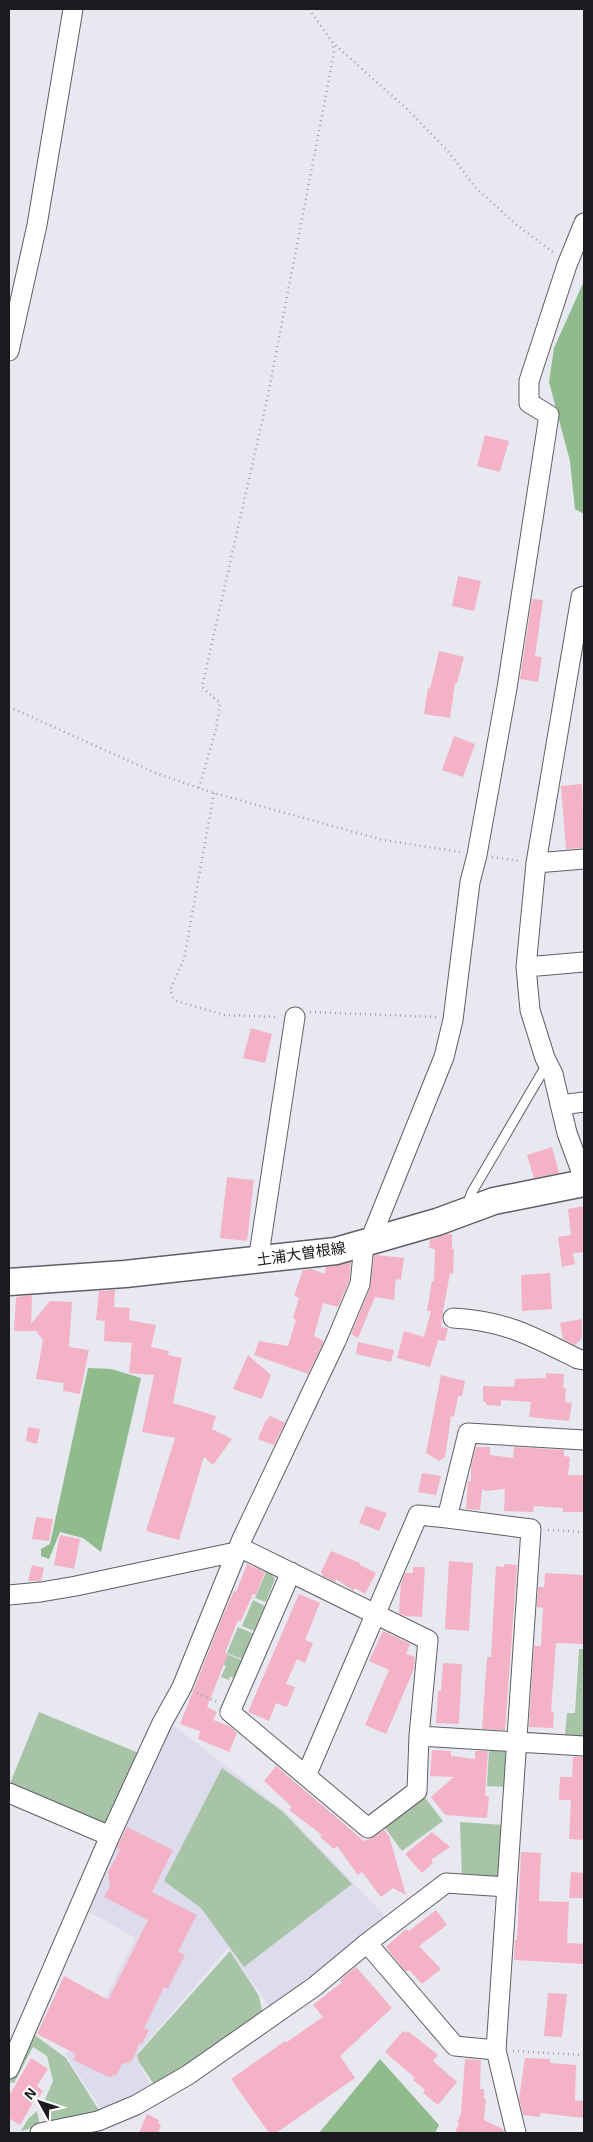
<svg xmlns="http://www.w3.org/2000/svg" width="593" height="2142" viewBox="0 0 593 2142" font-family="'Exo 2','Noto Sans JP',sans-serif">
	<rect width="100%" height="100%" fill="#e8e8f1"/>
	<path fill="#dcdced" d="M170 1723 283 1810 387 1918 272 2010 228 1948 137 2053V2058L151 2087 103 2112 66 2055 95 2002 102 2005 135 1938 84 1909Z"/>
	<path fill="#a7c4a6" d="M266 1572 271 1574 275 1579 266 1602 255 1598Z
		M253 1600 265 1606 254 1631 242 1626Z
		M238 1627 254 1634 244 1660 227 1653Z
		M579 1649H584V1738L565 1737 567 1713H575Z
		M225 1653 243 1661 235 1679 230 1676 229 1680 221 1677 226 1666 223 1664Z
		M39 1712 141 1754 108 1824 101 1826 9 1786Z
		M489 1750H506L504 1787 487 1786Z
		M222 1768 282 1811 352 1884 244 1967 201 1908 164 1881Z
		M423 1795 443 1821 402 1851 383 1825Z
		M460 1822 503 1825 502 1873 496 1879 462 1877Z
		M230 1951 259 1996 263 2015 155 2086 139 2062 137 2055Z
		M32 2033 66 2058 100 2112 50 2123 44 2102 53 2081 47 2056 33 2047 14 2083 9 2082Z
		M37 2111 40 2126 21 2131 28 2119Z"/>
	<path fill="#8fbb8d" d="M584 281V514L575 509 570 461 549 382 554 348Z
		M88 1368 111 1369 141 1378 101 1552 83 1538 60 1532 49 1559 41 1556V1549L50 1544Z
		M380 2059 439 2125 435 2133H319Z"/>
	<path fill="#f4b2c6" d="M485 435 509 441 500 472 477 466Z
		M458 576 481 581 474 611 452 606Z
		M532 599 543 600 535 656 542 657 538 682 520 679Z
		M439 651 464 657 457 683H455L450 718 424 714 428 688 430 689Z
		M454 736 475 744 463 777 442 770Z
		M582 784 584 848 566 849 561 786Z
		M251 1028 272 1034 265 1063 243 1058Z
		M552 1147 559 1173 534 1178 527 1155Z
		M227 1177 254 1180 247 1241 220 1238Z
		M584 1206V1252L573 1253 575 1264 562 1267 558 1237 571 1235 568 1209Z
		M447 1234H452V1249H454L453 1274 450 1273 442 1317 441 1327 448 1328 445 1341 438 1340 430 1367 397 1358 404 1331 424 1337 431 1311H427L432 1281 434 1282 435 1249 429 1248 430 1240Z
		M376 1255 404 1258 401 1280 396 1279 394 1300 375 1297 358 1338 351 1334 370 1288 374 1256Z
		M351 1262 349 1281 338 1307 323 1303 314 1336 324 1341 308 1374 254 1355 259 1341 288 1346 296 1320 293 1318 299 1298 294 1296 303 1270 311 1269 325 1274 326 1267Z
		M550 1273 552 1309 522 1311 521 1275Z
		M115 1290 114 1307 130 1308 129 1320 156 1325 151 1347 169 1351 168 1355 182 1358 173 1403 216 1416 212 1429 232 1439 213 1465 204 1457 179 1540 146 1531 175 1438 142 1432 154 1375 129 1373 132 1343 104 1341 105 1321 96 1320 99 1291Z
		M32 1295 31 1324 50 1301 72 1302 69 1347 89 1350 80 1394 63 1391 64 1383 36 1379 43 1340 36 1331H14L16 1297Z
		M582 1319V1338L575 1345 563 1339 560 1323Z
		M358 1342 394 1350 391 1362 356 1354Z
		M248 1355 271 1375 262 1399 233 1389Z
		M546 1373 564 1374 563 1387 566 1389 565 1402 572 1403 569 1421 529 1417 531 1402 501 1400V1406L486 1405V1402H483V1386L514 1387 515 1379 546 1378Z
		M441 1375 465 1381 462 1396H458L454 1417 451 1416 445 1457 439 1461 426 1453Z
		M270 1416 285 1423 274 1445 258 1439 265 1422Z
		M28 1427 40 1429 37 1444 26 1441Z
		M476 1447H490V1455L513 1458 514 1447 564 1450V1456L570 1457 568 1475H584V1512H563V1508L534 1506 533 1512 504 1511 505 1489 486 1491 482 1489 480 1510 466 1509 468 1481H471V1466Z
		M422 1473 441 1476 436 1495 418 1492Z
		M366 1506 387 1513 379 1531 359 1523Z
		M36 1517 53 1519 49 1541 32 1539Z
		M60 1535 80 1539 74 1569 54 1565Z
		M331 1551 360 1563V1565L376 1573 365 1594 355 1588 354 1591 336 1579 335 1582 323 1576 321 1572Z
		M449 1561 473 1563 469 1631 445 1629Z
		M247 1564 265 1572 256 1595 253 1594 241 1621 238 1620 225 1653 228 1654 207 1707 217 1712 213 1720 229 1726 237 1733 229 1752 198 1739 200 1731 180 1724 222 1618 234 1591 236 1592Z
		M504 1564 517 1565 505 1730 482 1729 487 1657H491L496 1566 504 1567Z
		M32 1565 44 1568 41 1581H28Z
		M413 1567H425L422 1617 405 1616 399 1613 401 1583 405 1573H413Z
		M545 1573 584 1575V1644L556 1643 551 1711 554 1712 553 1728 529 1727 534 1646H541L543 1608 537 1607 538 1587H544Z
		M299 1594 320 1603 305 1640 313 1643 305 1663 297 1659 286 1684 295 1687 287 1707 276 1703 269 1721 248 1712Z
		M383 1631 410 1644 406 1654 415 1657 414 1669 386 1734 365 1725 389 1670 369 1661Z
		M443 1663 462 1664 459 1724 436 1723 438 1691H441Z
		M432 1750 451 1751V1756L475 1759V1751H488L485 1796H489L487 1818 445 1815 431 1797 454 1777 430 1776Z
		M573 1757H584V1840L569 1839 571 1800H559L560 1777H572Z
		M276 1766 364 1841 374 1837 384 1830 389 1836 406 1895 393 1888 381 1897 362 1872 358 1875 337 1846 334 1849 320 1837 322 1835 289 1810 292 1807 264 1781Z
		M127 1827 173 1850 152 1892 197 1915 178 1952 185 1955 168 1989 164 1987 144 2028 149 2030 142 2044 139 2043 134 2058 130 2062 122 2064 116 2076 113 2075 111 2078 73 2060 76 2054 37 2034 64 1976 108 2000 148 1920 104 1897 110 1886 108 1872 120 1850 117 1848Z
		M432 1832 450 1847 431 1860 433 1863 422 1873 405 1854Z
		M521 1852 541 1853 539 1901 569 1902 567 1943 584 1944V1964L514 1960 515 1940H517Z
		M571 1872 584 1873V1898H569Z
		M436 1910 447 1925 419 1946 441 1969 422 1984 409 1970 406 1972 386 1947 406 1929 409 1931Z
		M356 1967 392 2008 340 2056 355 2078 276 2133H269L231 2079 285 2041 287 2042 323 2017 313 2005 342 1982 340 1980Z
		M548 1993 567 1994 562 2037 544 2036Z
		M403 2031 406 2033 408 2031 438 2055 433 2061 457 2082 438 2105 423 2093 425 2090 413 2080 415 2078 385 2052Z
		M31 2058 48 2069 37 2086 43 2091 37 2100 35 2099 20 2125 9 2118V2096Z
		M525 2058 550 2059V2063L576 2065 575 2100 584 2101V2118L540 2113V2117L523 2115 519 2099Z
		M465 2059 481 2060 480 2089H484V2099H486L484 2120 503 2129 504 2133H455L459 2123 457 2122 461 2114Z
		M147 2114 159 2120 158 2123 161 2125 158 2133H139Z"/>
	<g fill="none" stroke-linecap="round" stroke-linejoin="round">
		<g stroke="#5f5f67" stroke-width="11">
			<path id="lane" d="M466 1207 472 1192 543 1071 550 1067"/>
		</g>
		<g stroke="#5f5f67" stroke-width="21">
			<path id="street" d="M9 351 37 225 73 9
				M584 596 581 597 536 863 526 967 530 1010 545 1058 553 1074 567 1133 584 1179
				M536 863 584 859
				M526 967 584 962
				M560 1105 584 1102
				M369 1243 444 1057 453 1020 470 882 477 855 507 688 549 415 529 403V381L567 265 584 223
				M258 1261 295 1017
				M453 1318C506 1321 532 1336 578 1359L584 1360
				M447 1518 531 1529 496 2050 516 2133
				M9 1595 41 1592 76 1586 245 1550 428 1640 419 1736 417 1791 368 1828 230 1712 291 1572
				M419 1736 584 1746
				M306 1776 418 1515 447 1518 468 1433 584 1440
				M9 1793 110 1836
				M367 1943 455 2046 496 2050
				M9 2069 110 1836 162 1723 182 1687 242 1539 336 1341 360 1284 364 1245
				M40 2133 98 2121 136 2105 188 2075 314 1987 367 1943 446 1883 507 1887"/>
		</g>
		<g stroke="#5f5f67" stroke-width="29">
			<path id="secondary" d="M9 1282 125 1274 336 1251 437 1222 494 1201 584 1183"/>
		</g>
		<path stroke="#9f9fa7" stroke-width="2.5" stroke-dasharray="1 4" stroke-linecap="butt" d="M309 9 333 43 408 110 447 150 475 187 518 226 554 253
			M9 707 158 774 214 793 383 840 460 852
			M199 788 216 729 220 703 202 687 268 395 334 53 333 43
			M214 793 184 959 170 990 173 997 177 1001 224 1015 278 1017
			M492 857 519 861
			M310 1012 437 1017
			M548 1530 584 1532
			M197 1693 217 1702
			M513 2051 584 2055"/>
		<use href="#lane" stroke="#fff" stroke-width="9"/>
		<use href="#street" stroke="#fff" stroke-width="19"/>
		<use href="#secondary" stroke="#fff" stroke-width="26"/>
	</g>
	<g text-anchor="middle" stroke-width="4.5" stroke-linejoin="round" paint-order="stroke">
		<g font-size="15" fill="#1b1b1f" stroke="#fff">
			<text transform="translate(301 1254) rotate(-8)" y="5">土浦大曽根線</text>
		</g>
	</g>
	<rect width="593" height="2142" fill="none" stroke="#1b1b1f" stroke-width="20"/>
	<g transform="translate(40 2102) rotate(310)" stroke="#ffffff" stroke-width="4" paint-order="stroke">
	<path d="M0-4L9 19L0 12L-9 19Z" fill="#1b1b1f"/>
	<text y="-8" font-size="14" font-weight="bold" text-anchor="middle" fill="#1b1b1f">N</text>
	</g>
</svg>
